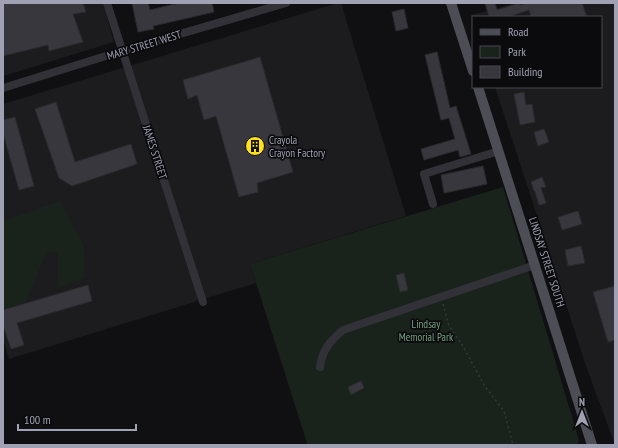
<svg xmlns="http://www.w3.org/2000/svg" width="618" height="448" viewBox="0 0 618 448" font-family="'PT Sans Narrow',sans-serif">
	<rect width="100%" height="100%" fill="#101012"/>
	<path fill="#1c1c1f" d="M3 3H103L114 42 3 76Z
		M338 3H341L406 216 250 264 256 283 9 359 3 339V104Z
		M517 3H615V445L586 366 495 87H601V17H473V20L471 15Z"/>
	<path fill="#1a221c" d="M503 187 579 440 577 445H306L307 443 250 264Z
		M60 201 84 245 85 278 58 288V253L47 251 27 300 3 327V221Z"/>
	<path fill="#38373d" stroke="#2b2a2e" d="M3 3H83L86 12 73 14 83 42 49 51 48 45 3 56Z
		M132 3H148L150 10 179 3H212L214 12 153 26 154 29 138 32Z
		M485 3H495L497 10 519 3 520 5 527 3H582L587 17H531L529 10 508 17H489Z
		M404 9 408 28 396 31 392 12Z
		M437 52 450 108 456 106 471 154 460 157 458 150 424 160 421 149 455 139 449 118 441 120 425 55Z
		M260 57 293 172 257 183 258 192 239 197 216 116 204 120 197 95 188 99 183 80Z
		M524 92 526 105 532 104 535 122 520 125 514 94Z
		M56 102 75 162 131 144 137 164 72 186 59 178 35 109Z
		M15 117 34 186 19 190 3 133V120Z
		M544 129 549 142 538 146 534 132Z
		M483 166 487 184 444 193 441 175Z
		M542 177 546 187 541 188 546 203 539 205 535 191H534L531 182Z
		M578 211 582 224 562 230 558 217Z
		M581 246 585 263 568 266 565 250Z
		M404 273 408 290 400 292 396 275Z
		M88 285 92 301 17 323 24 345 11 349 3 325V310Z
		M615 286V340L608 342 593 292Z
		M361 381 364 388 351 395 348 387Z"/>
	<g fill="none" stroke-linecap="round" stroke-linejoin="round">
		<path stroke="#37373e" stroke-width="1.5" stroke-dasharray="2 3" stroke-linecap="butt" d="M443 304 449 326 463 346 484 385 504 411 513 445"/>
		<path stroke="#313137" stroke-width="8" d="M107 3 203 302
			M3 88 122 51 286 3
			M433 204 424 174 499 151
			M320 367C322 350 330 341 343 330L535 265"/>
		<path stroke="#4d4d56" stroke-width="10" d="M451 3 473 71
			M478 87 592 445"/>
	</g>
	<defs>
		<g id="building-disc" transform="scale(1)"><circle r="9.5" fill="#ffe11b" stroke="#0b0b0d"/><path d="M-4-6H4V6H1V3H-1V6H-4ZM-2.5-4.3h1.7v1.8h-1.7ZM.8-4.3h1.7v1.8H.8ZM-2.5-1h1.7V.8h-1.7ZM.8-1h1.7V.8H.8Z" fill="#111"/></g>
	</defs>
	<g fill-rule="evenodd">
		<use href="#building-disc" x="255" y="146"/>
	</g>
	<g text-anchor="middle" stroke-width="3.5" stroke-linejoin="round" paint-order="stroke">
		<g font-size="11" fill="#a0a2b4" stroke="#0b0b0d">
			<text transform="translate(144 45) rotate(-17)" y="4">MARY STREET WEST</text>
			<text transform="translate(155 152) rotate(72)" y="4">JAMES STREET</text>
			<text transform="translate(547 262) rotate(72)" y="4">LINDSAY STREET SOUTH</text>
		</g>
		<g font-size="11" fill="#a0a2b4" stroke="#0b0b0d" text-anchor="start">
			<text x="269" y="144">Crayola<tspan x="269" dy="13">Crayon Factory</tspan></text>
		</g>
		<g font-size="11" fill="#75a181" stroke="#0b0b0d">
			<text x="426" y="328">Lindsay<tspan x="426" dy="13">Memorial Park</tspan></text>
		</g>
	</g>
	<rect width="618" height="448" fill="none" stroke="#a0a2b4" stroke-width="8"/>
	<rect x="472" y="16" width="130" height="72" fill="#0b0b0d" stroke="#474750"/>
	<rect x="480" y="29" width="20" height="6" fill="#4d4d56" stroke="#474750"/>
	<text x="508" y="36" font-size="12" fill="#a0a2b4">Road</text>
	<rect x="480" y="46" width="20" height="12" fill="#1a221c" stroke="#474750"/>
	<text x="508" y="56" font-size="12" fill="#a0a2b4">Park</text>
	<rect x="480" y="66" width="20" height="12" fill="#38373d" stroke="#474750"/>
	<text x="508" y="76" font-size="12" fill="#a0a2b4">Building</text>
	<g transform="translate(582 412)" stroke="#0b0b0d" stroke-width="3" paint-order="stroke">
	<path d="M0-3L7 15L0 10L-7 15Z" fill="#a0a2b4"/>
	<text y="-6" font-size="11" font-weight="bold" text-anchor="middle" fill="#a0a2b4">N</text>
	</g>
	<path d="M18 424v6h118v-6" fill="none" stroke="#a0a2b4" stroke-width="2"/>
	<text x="24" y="424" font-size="12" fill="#a0a2b4" stroke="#0b0b0d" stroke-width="3" paint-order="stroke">100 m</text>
</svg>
